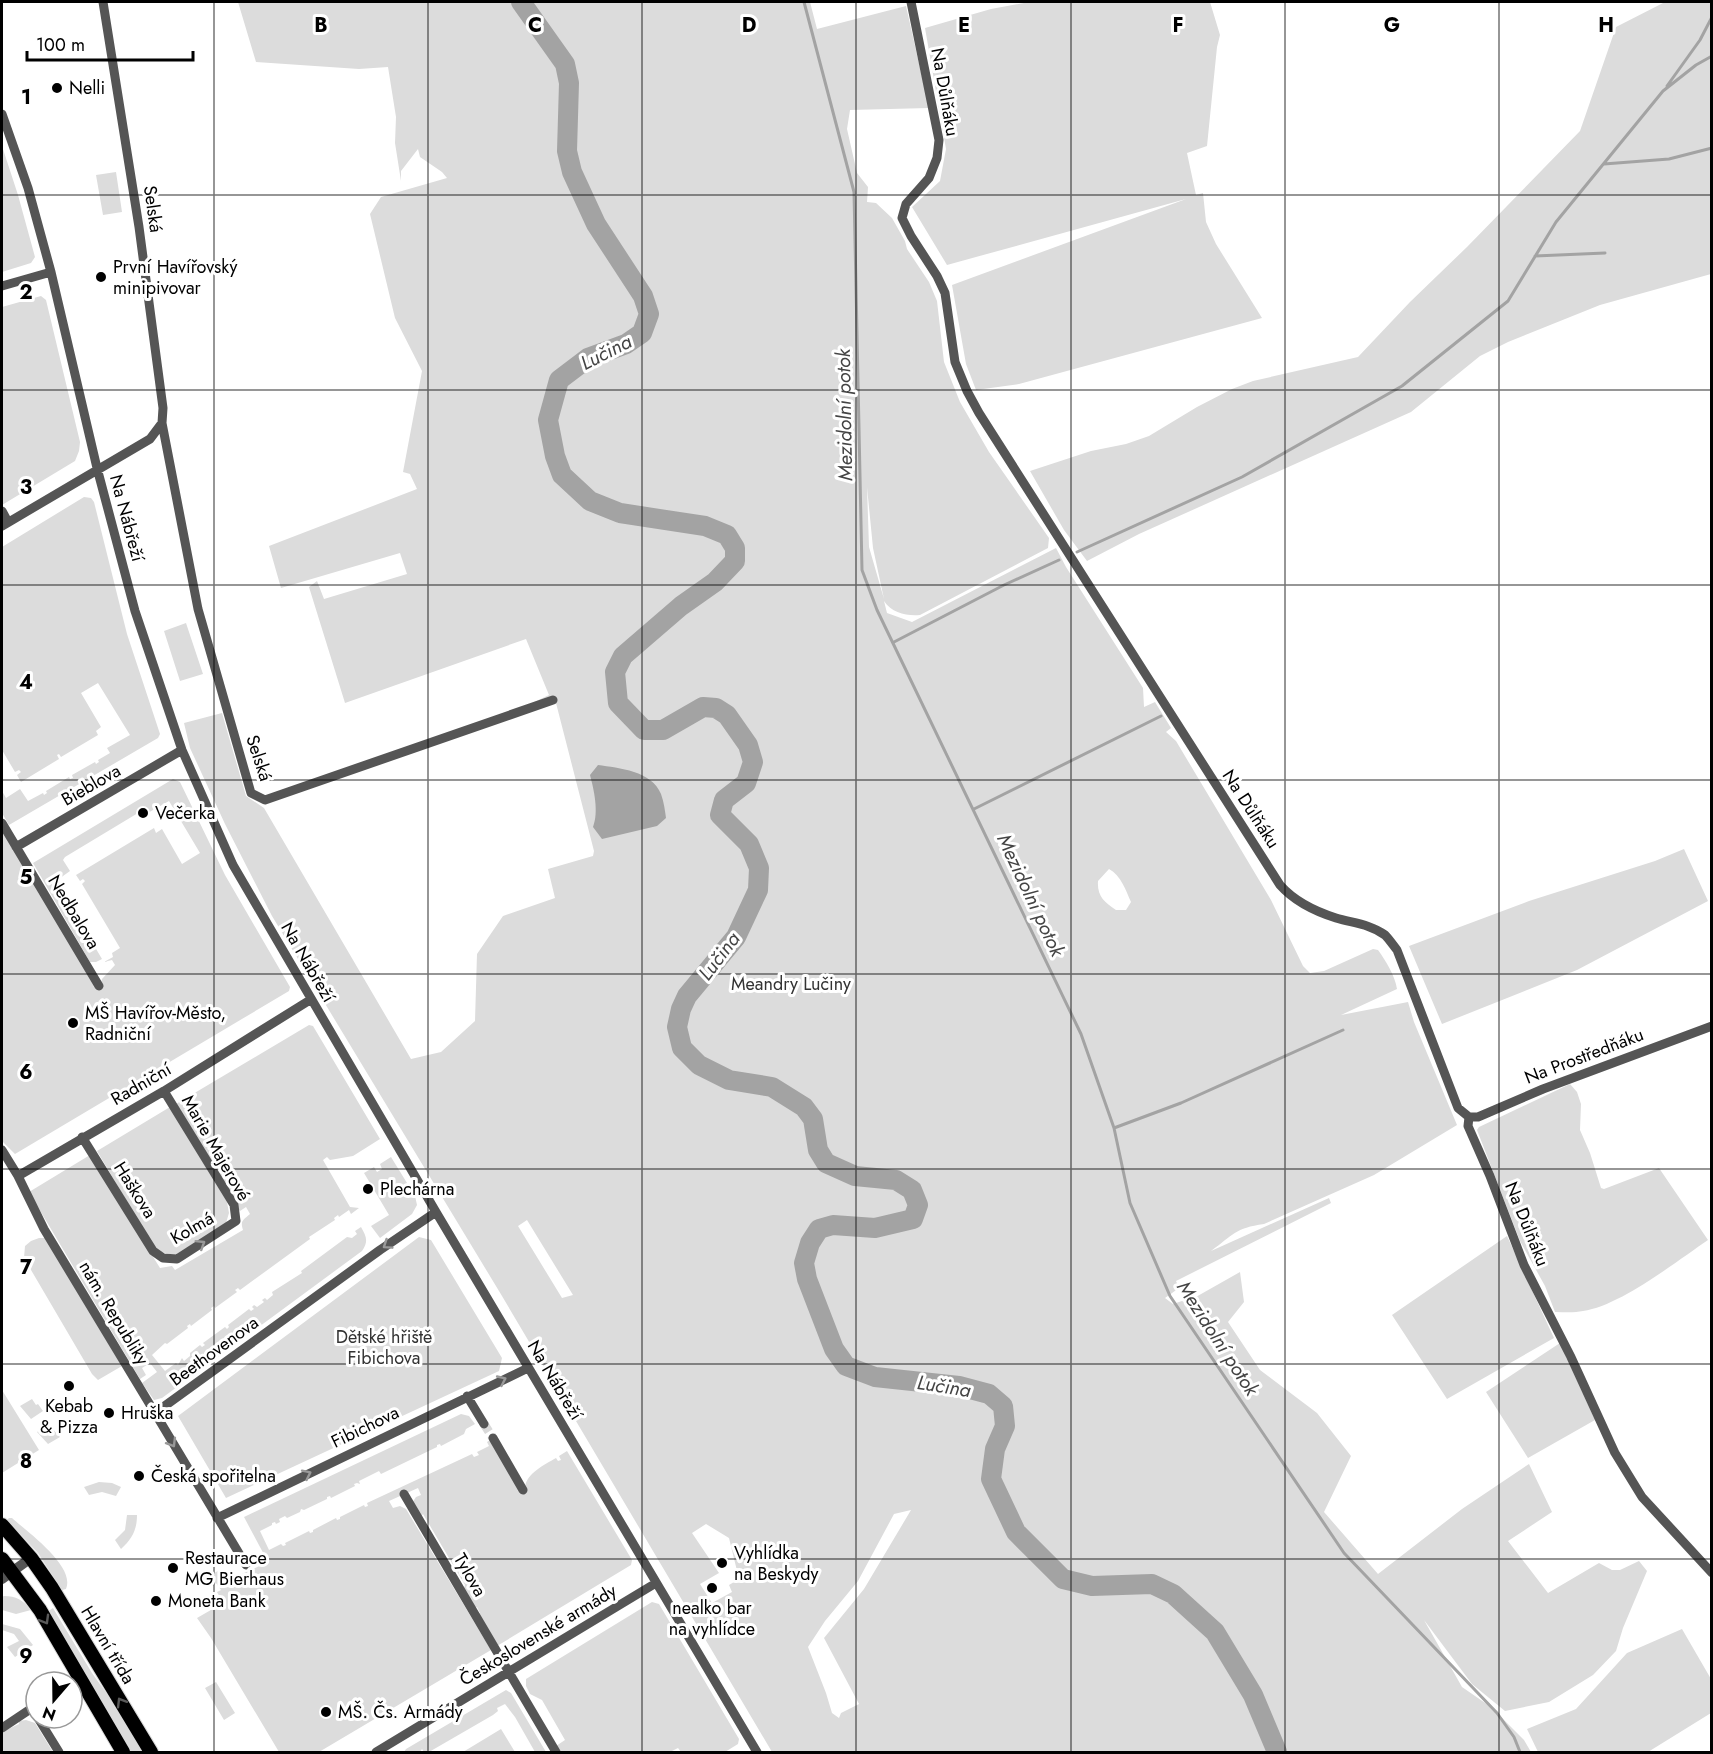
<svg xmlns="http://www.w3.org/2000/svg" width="1713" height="1754" viewBox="0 0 1713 1754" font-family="Jost,sans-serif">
	<rect width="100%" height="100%" fill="#fff"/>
	<path fill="#dcdcdc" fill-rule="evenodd" d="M238 2H810L817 29 906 6 929 108 850 110 847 129 857 173 868 187 867 202 876 203 892 218 905 241 907 249 929 282 937 301 944 362 960 402 989 452 1049 538 1048 548 920 615C906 616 892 613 884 601L887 613 912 622 1056 548 1066 567 1143 688 1144 707 1155 702 1171 728 1166 732 1176 741 1271 900 1303 966 1310 973 1324 971 1373 949 1378 950C1386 961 1395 976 1397 989L1341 1015 1408 1002 1414 1022 1457 1125 1374 1175 1264 1224C1235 1228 1233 1235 1211 1251L1329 1198 1331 1203 1176 1281 1179 1288 1165 1298 1173 1304 1182 1301 1187 1302 1240 1272 1244 1302 1228 1322 1260 1370 1317 1413 1351 1456 1324 1512 1378 1574 1462 1509 1529 1464 1552 1512 1508 1541 1548 1593 1599 1563 1612 1570H1620L1639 1561 1647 1571 1623 1628 1616 1651 1593 1675 1549 1702 1505 1711 1472 1684 1424 1620 1462 1687 1491 1707 1524 1740 1531 1752H772L502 1296 272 916 225 824 190 748 184 723 222 713 246 796 264 808 411 1059 441 1052 475 1021 477 954 503 916 555 898 548 869 593 856 594 851 556 703 530 704 549 695 526 639 345 703 309 587 317 581 324 599 407 574 400 553 281 588 269 546 417 489 410 474 403 472 422 371 395 318 370 214 381 197 447 178 442 172 420 157 418 149 401 171V181L395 143 396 117 388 67 359 69 256 62ZM867 487 873 548 884 599 869 547ZM1109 869C1121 875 1126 891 1131 902L1126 910H1116C1104 902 1097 896 1098 881ZM527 1220 573 1295 562 1298 518 1226ZM911 1510 864 1589 824 1638 859 1704 841 1713 839 1718 832 1713 826 1693 808 1647 825 1621 858 1581 894 1514ZM706 1524 729 1538 739 1579 729 1585 732 1592 712 1603 700 1584 719 1573 692 1533Z
		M1029 2H1210L1220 35 1217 47 1207 146 1187 153 1196 195 1203 193 1206 222 1216 244 1262 318 1019 384 976 390 966 364 952 285 1186 199 947 265 912 207 940 181 946 149 925 28 991 9Z
		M1665 2H1711V274L1600 305 1508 342 1480 356 1411 412 1139 534 1087 561 1064 530 1030 471 1091 451 1126 444 1149 436 1197 407 1232 389 1253 381 1358 357 1410 302 1467 247 1580 131 1616 27Z
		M2 146 18 195 35 257 31 263 2 272Z
		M116 172 122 212 103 215 96 175Z
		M41 296 46 300 80 442 79 451 75 461 2 505V307Z
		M84 497 91 498 94 502 127 634 160 734 158 738 9 825 2 813V791L6 798 20 789 28 801 43 793 44 795 47 793 46 791 69 777 70 779 73 778 72 775 95 762 96 764 99 762 98 760 110 753 107 748 130 735 98 683 81 693 101 727 96 731 98 735 61 757 59 754 57 755 59 759 21 782 17 775 21 772 19 770 15 772 2 750V547Z
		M186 623 203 674 180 681 164 631Z
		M173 779 180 782 225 875 290 987 289 991 15 1154 2 1141V830L101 983 102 979 115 965 112 960 104 962 113 957 112 953 120 948 82 884 85 881 83 879 80 881 76 875 154 828 156 833 162 829 182 864 200 853 169 801 146 814 143 810 65 857 63 860 70 871 56 881 102 959 96 962H90L33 863Z
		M1684 849 1708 901 1577 970 1442 1024 1409 946 1529 901 1655 861Z
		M309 1025 313 1026 380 1139 353 1156 330 1160 327 1157 323 1160 350 1207 359 1208 351 1214 349 1210 339 1217 338 1215 334 1218 335 1220 309 1237 310 1239 240 1290 238 1288 235 1290 237 1292 215 1308 214 1306 211 1308 212 1310 191 1326 190 1324 187 1326 188 1328 167 1344 165 1343 152 1355 165 1371 176 1363 178 1365 182 1358 184 1361 190 1356V1353L200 1345 202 1347 205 1345 203 1343 225 1327 227 1329 229 1327 228 1325 249 1309 251 1311 254 1309 252 1307 254 1305 257 1307 264 1302 262 1300 265 1298 267 1300 273 1295 272 1292 302 1273 301 1271 347 1237 352 1238 357 1234 355 1231 361 1227C366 1236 369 1241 362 1251L162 1398 154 1400 142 1383 157 1372 150 1363 142 1368 146 1375 140 1379 29 1192 90 1155 160 1268 172 1266 175 1270 243 1230C240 1221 243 1220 250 1214L246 1207 240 1211 238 1209 176 1104Z
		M1570 1084 1577 1092 1581 1104 1580 1130 1590 1153 1601 1188 1604 1189 1659 1168 1708 1240C1677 1261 1620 1306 1583 1311 1574 1313 1564 1312 1555 1312L1545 1286 1520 1241 1477 1130 1479 1127Z
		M170 1107 227 1202 229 1213 226 1223 175 1255 160 1252 153 1245 97 1151Z
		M391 1157 415 1196 417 1205 412 1214 380 1238 368 1222 371 1226 389 1215 364 1173 374 1167 377 1172 382 1169 380 1164Z
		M1507 1236 1554 1338 1447 1399 1392 1315Z
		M419 1237 431 1240 502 1358 499 1371 226 1498 178 1416Z
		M39 1238H45L122 1366 98 1380 92 1374 24 1258 25 1246 31 1241Z
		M1560 1343 1595 1420 1528 1458 1486 1392Z
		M2 1390 39 1450 2 1473Z
		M32 1399 36 1405 38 1404 43 1411 31 1419 20 1406Z
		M461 1414 469 1416 475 1424 466 1429 464 1434 441 1446 440 1444 437 1445V1447L381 1474 379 1471 359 1481 360 1484 357 1483 354 1484 355 1486 331 1498 330 1496 327 1497V1499L304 1510 301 1509 300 1512 287 1518 285 1516 279 1519 280 1522 276 1524 275 1522 272 1523V1525L260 1531 269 1550 281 1544 283 1546 286 1545 285 1543 309 1531 310 1533 313 1532V1530L336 1518 337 1520 340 1519V1517L364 1505 365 1507 368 1506 367 1503 472 1454 474 1457 479 1455 477 1452 489 1446 487 1442 490 1440 525 1487C527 1473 544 1465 556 1458L558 1461 561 1460 559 1456 567 1451 632 1560 631 1565 497 1646 477 1615 480 1613 477 1607 474 1609 463 1591 465 1585 423 1514 420 1518 412 1503 416 1497 421 1495 418 1488 389 1501 393 1508 400 1506 406 1509 491 1650 319 1752H279L211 1638 197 1618 223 1603 217 1592 221 1590 216 1583 213 1586 206 1574 211 1572 214 1573 222 1569 229 1580 268 1562 244 1517Z
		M49 1425 60 1437 48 1444 37 1432Z
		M99 1482 112 1483 121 1487 116 1496 102 1492 89 1495 84 1487Z
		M127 1515H137C137 1530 132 1539 121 1549L115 1540 125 1530Z
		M9 1518H12C26 1531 76 1566 66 1589L62 1590 38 1553 7 1520Z
		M4 1596C16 1596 23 1600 31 1610L16 1614 2 1610V1597Z
		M652 1602 659 1604 739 1739 738 1744 725 1752H681L678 1748 670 1752H560L556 1746 565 1740 542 1700 530 1694 526 1686V1679Z
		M53 1608 92 1673 115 1705 143 1752H131L47 1612Z
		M2 1624 20 1629 33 1645 15 1657 7 1647 19 1641 14 1634 2 1630Z
		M1682 1629 1711 1679V1713L1648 1752H1538L1527 1729 1576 1709 1627 1653Z
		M216 1682 235 1713 224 1720 205 1688Z
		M506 1690 511 1693 546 1752H535L515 1717 505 1704 497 1708 498 1711 493 1715 429 1752H424L422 1749 420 1752H404L406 1749Z
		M26 1720 35 1723 53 1752H2V1732L19 1724V1721Z
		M501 1729 515 1752H463Z"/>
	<path fill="#a3a3a3" d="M598 765C619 768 652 771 661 794 664 802 665 811 666 818L657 826 602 839 593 827C599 812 594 790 590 775Z"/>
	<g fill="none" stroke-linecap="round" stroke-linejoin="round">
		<path stroke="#a3a3a3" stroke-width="3" d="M804 2 854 192 862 570 877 610 1081 1034 1114 1128 1130 1203 1170 1296 1344 1553 1497 1713 1514 1737 1520 1752
			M1667 86 1700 40 1712 17
			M1604 164 1669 159 1712 148
			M1535 256 1605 253
			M1077 552 1242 477 1402 386 1508 301 1556 222 1663 91 1696 65 1712 56
			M894 642 1004 585 1059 560
			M974 809 1161 716
			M1114 1128 1181 1103 1343 1030"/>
		<path stroke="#a3a3a3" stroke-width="20" d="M521 2 565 64 569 83 567 151 572 172 596 224 643 296 649 314 642 333 626 344 588 358 559 380 548 420 555 456 562 475 590 501 620 513 705 526 727 535 735 548V561L715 582 681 606 623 656 615 672 618 703 644 730H663L703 707 716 708 727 715 748 745 753 762 746 783 724 800 720 815 749 844 759 868 758 890 736 937 687 996 681 1009 677 1027 682 1048 699 1065 729 1080 772 1087 804 1107 813 1119 818 1150 826 1163 855 1176 896 1180 912 1190 918 1205 913 1219 875 1228 833 1225 819 1229 810 1243 804 1263 807 1279 834 1349 846 1366 875 1377 959 1386 989 1394 1003 1406 1005 1426 995 1449 991 1479 1016 1532 1063 1579 1092 1586 1152 1584 1173 1594 1215 1632 1253 1695 1277 1752"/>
		<path stroke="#d9d9d9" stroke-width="9" stroke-dasharray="9 4.5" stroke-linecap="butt" d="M484 1424 493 1438"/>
		<g stroke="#dbdbdb" stroke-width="16">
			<path id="primary" d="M2 1525 31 1558 52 1588 151 1752
				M2 1559 40 1610 123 1752"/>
		</g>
		<path stroke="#555" stroke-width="9" d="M103 2 139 227 163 408 162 423 198 609 251 793 265 800 553 700
			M911 2 939 140 937 158 929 178 906 204 902 218 911 236 937 276 945 293 955 362 967 391 979 413 1280 885C1295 902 1314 911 1336 918 1352 923 1370 924 1385 935 1389 939 1393 945 1397 950L1458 1108 1469 1117
			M2 114 28 188 51 272 97 468 135 611 182 750 233 865 436 1212 757 1752
			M2 286 51 272
			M2 511 8 522
			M2 526 150 439 162 423
			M2 823 99 986
			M16 847 182 750
			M1469 1117 1468 1126 1490 1176 1524 1265 1571 1357 1615 1453 1642 1497 1712 1573
			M1469 1117H1478L1543 1089 1712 1026
			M82 1137 153 1251 163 1258 177 1259 236 1221 234 1205 164 1091
			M2 1150 18 1176 44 1229 155 1413
			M18 1176 164 1091 310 1000
			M467 1396 484 1424
			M493 1438 523 1490
			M404 1494 556 1752
			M217 1518 528 1368
			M246 1565 155 1413 380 1250 436 1212
			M38 1718 59 1752
			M2 1728 32 1708 36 1715
			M376 1752 656 1583"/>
		<path stroke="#555" stroke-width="10" d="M2 1579 31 1558"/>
		<use href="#primary" stroke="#000" stroke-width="14"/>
	</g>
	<defs><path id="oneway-chevron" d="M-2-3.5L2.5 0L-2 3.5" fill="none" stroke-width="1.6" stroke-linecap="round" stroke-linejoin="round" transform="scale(1.5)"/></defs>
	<g stroke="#999">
		<use href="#oneway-chevron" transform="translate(201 1244) rotate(-32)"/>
		<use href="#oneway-chevron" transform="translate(387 1245) rotate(146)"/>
		<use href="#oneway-chevron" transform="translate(502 1380) rotate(-25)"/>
		<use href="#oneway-chevron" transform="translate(172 1443) rotate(59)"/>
		<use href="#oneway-chevron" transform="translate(307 1474) rotate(-26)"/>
	</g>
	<g stroke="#595959">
		<use href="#oneway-chevron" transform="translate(45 1620) rotate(60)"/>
		<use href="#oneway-chevron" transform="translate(121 1702) rotate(-121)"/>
	</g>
	<path fill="none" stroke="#000" stroke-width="1.5" stroke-opacity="0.55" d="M214 2V1752M428 2V1752M642 2V1752M856 2V1752M1071 2V1752M1285 2V1752M1499 2V1752M2 195H1712M2 390H1712M2 585H1712M2 780H1712M2 974H1712M2 1169H1712M2 1364H1712M2 1559H1712"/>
	<g fill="#000" stroke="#fff" stroke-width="2">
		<circle cx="57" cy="88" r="6"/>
		<circle cx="101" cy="277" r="6"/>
		<circle cx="143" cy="813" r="6"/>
		<circle cx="73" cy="1023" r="6"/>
		<circle cx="368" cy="1189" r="6"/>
		<circle cx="69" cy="1386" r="6"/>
		<circle cx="109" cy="1413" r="6"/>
		<circle cx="139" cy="1476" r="6"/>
		<circle cx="722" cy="1563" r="6"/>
		<circle cx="173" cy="1568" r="6"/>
		<circle cx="712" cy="1588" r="6"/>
		<circle cx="156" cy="1601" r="6"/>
		<circle cx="326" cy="1712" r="6"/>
	</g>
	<g text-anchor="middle" stroke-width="6" stroke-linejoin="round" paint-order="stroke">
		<g font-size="18" fill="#000" stroke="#fff" text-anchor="start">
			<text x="69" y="94">Nelli</text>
			<text x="113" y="273">První Havířovský<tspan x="113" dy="21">minipivovar</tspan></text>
			<text x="155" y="819">Večerka</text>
			<text x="85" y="1019">MŠ Havířov-Město,<tspan x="85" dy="21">Radniční</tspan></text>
			<text x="380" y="1195">Plechárna</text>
			<text x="69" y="1412" text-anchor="middle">Kebab<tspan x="69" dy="21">&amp; Pizza</tspan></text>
			<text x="121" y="1419">Hruška</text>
			<text x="151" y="1482">Česká spořitelna</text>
			<text x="734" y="1559">Vyhlídka<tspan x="734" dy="21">na Beskydy</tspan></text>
			<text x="185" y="1564">Restaurace<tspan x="185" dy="21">MG Bierhaus</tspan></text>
			<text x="168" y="1607">Moneta Bank</text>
			<text x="712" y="1614" text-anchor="middle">nealko bar<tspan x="712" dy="21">na vyhlídce</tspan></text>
			<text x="338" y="1718">MŠ. Čs. Armády</text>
		</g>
		<g font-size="18" fill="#000" stroke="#fff">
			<text transform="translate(945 92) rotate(80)" y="6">Na Důlňáku</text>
			<text transform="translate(153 209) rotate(82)" y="6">Selská</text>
			<text transform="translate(127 518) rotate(75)" y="6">Na Nábřeží</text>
			<text transform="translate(259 758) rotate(72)" y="6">Selská</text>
			<text transform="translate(91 785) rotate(-30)" y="6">Bieblova</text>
			<text transform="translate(1251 809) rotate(57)" y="6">Na Důlňáku</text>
			<text transform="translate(74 912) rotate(59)" y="6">Nedbalova</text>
			<text transform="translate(308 962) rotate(60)" y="6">Na Nábřeží</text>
			<text transform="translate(1584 1056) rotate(-21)" y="6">Na Prostředňáku</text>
			<text transform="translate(141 1084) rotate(-30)" y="6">Radniční</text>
			<text transform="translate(216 1148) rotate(60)" y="6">Marie Majerové</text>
			<text transform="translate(135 1190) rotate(58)" y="6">Haškova</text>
			<text transform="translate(1527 1224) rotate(68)" y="6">Na Důlňáku</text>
			<text transform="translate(192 1228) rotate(-30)" y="6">Kolmá</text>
			<text transform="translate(114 1313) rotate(59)" y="6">nám. Republiky</text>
			<text transform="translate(214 1351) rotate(-36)" y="6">Beethovenova</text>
			<text transform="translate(555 1380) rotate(59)" y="6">Na Nábřeží</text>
			<text transform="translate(365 1427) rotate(-26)" y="6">Fibichova</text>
			<text transform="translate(470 1575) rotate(60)" y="6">Tylova</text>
			<text transform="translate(538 1635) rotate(-31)" y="6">Československé armády</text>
			<text transform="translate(108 1645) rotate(59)" y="6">Hlavní třída</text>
		</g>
		<g font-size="18" fill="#333" stroke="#fff">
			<text x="791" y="990">Meandry Lučiny</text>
			<text x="384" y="1343">Dětské hřiště<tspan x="384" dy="21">Fibichova</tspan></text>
		</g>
		<g font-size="20" font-style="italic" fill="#444" stroke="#fff">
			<text transform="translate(606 352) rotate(-27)" y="7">Lučina</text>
			<text transform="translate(844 415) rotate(-91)" y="7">Mezidolní potok</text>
			<text transform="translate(1031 895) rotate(65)" y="7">Mezidolní potok</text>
			<text transform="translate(719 956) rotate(-53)" y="7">Lučina</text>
			<text transform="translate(1218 1338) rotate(57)" y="7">Mezidolní potok</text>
			<text transform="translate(944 1386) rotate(9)" y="7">Lučina</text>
		</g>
	</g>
	<g font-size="20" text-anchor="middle" font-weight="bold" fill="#000" stroke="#fff" stroke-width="6" stroke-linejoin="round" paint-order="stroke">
		<text x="321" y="32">B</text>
		<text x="535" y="32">C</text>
		<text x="749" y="32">D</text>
		<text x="964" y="32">E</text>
		<text x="1178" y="32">F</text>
		<text x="1392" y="32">G</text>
		<text x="1606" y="32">H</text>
		<text x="26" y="104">1</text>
		<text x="26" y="299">2</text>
		<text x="26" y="494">3</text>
		<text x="26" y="689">4</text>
		<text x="26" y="884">5</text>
		<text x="26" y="1079">6</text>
		<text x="26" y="1274">7</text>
		<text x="26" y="1468">8</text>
		<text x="26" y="1663">9</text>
	</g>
	<rect width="1713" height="1754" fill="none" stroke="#000000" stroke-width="6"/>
	<g transform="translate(54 1700) rotate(200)"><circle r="28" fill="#ffffff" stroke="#999999" stroke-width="1.5"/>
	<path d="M0-4.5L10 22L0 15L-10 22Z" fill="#000000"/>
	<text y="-9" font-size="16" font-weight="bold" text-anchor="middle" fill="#000000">N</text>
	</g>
	<path d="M27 51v9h166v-9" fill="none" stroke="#000000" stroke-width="3"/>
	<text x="36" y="51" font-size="18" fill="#000000" stroke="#ffffff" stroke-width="4.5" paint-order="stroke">100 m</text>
</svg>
